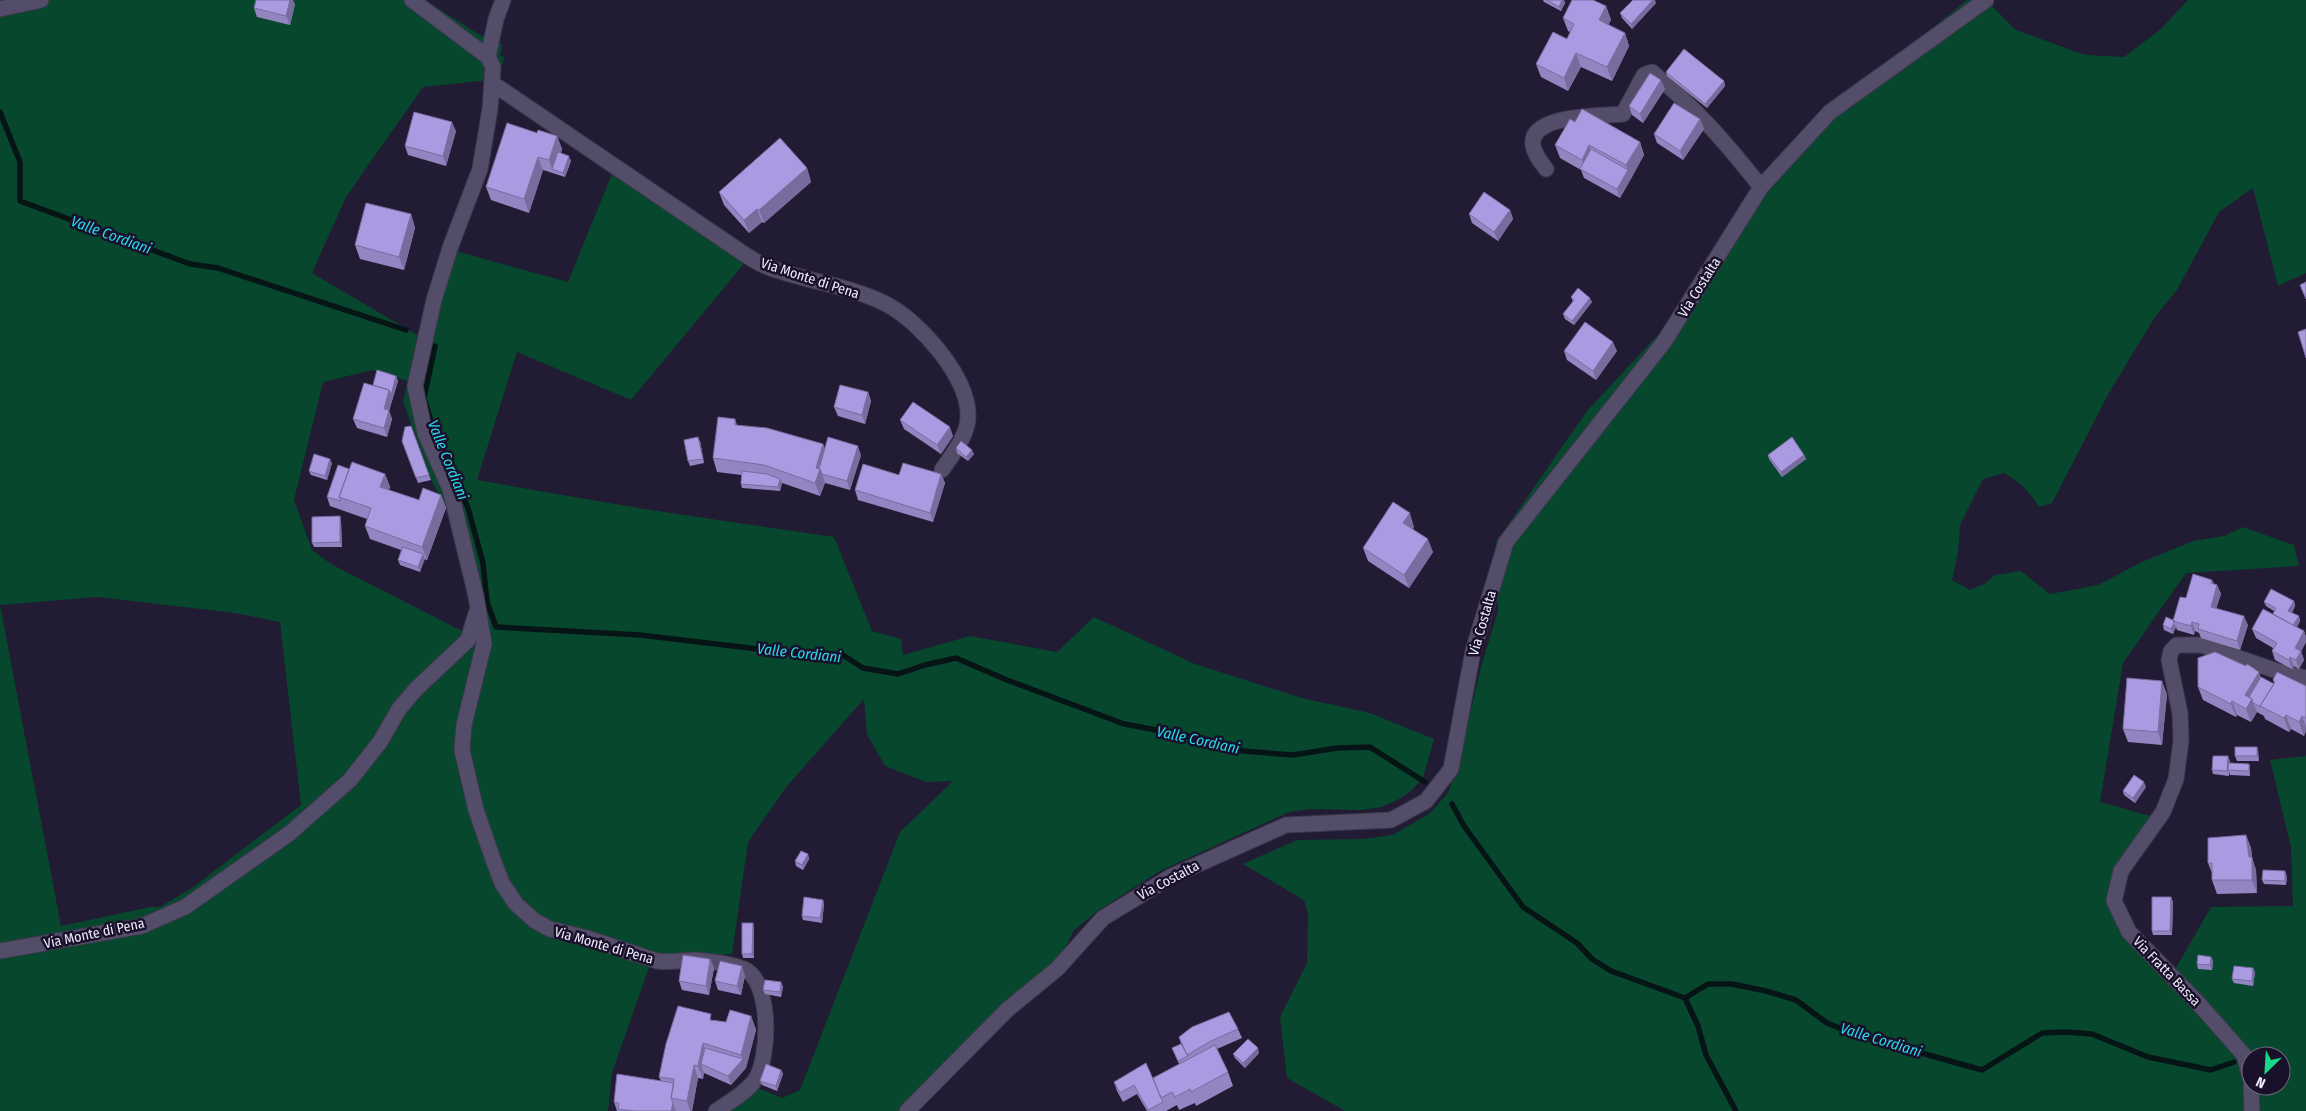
<svg xmlns="http://www.w3.org/2000/svg" width="2306" height="1111" viewBox="0 0 2306 1111" font-family="'Fira Sans Condensed',sans-serif">
	<rect width="100%" height="100%" fill="#211b33"/>
	<path fill="#07472e" fill-rule="evenodd" d="M0 0H425L478 34 502 44 500 56 504 57 503 65H499V79L423 87 346 197 312 273 424 339 448 249 568 282 612 174 747 260 631 400 517 352 477 480 644 509 834 537 872 631 901 639 903 655 970 636 1057 652 1094 617 1195 664 1302 698 1370 713 1434 739 1423 778 1411 791 1399 799 1382 807 1362 810 1312 809 1289 812 1160 871 1099 910 1074 930 1052 974 906 1111H723L756 1087 782 1098 800 1090 900 832 953 781 926 782 885 766 867 734 864 699 787 786 748 842 732 954 697 956 654 953 612 1073 608 1111H0V605L61 926 150 907H160L192 888 301 805 280 622 235 613 98 597 0 605ZM373 370 408 381 403 401 431 480 447 509 461 559 469 607 462 631 331 564 312 550 294 500 323 382Z
		M1967 0H1986L2016 30 2085 55 2124 57 2161 29 2188 0H2306V273L2278 286 2253 188 2219 212 2177 290 2155 317 2110 391 2052 503 2039 507C2030 492 2020 482 2004 473L1983 479 1960 525 1958 552 1952 580 1970 590 1984 584 1995 575 2021 571 2050 594 2098 585 2142 562 2193 541 2224 536 2243 527 2294 545 2299 566 2186 573 2123 663 2100 802 2154 817 2123 858 2107 903 2169 980 2211 907 2293 906 2291 847 2270 760 2306 756V1111H1345L1287 1078 1280 1017 1307 963 1308 914 1304 900 1243 864 1297 840 1364 839 1392 835 1429 814 1447 794 1456 773 1481 667 1498 611 1496 542 1587 411 1695 295 1763 178 1817 122ZM2251 1056H2281V1086H2251Z"/>
	<g fill="none" stroke-linecap="round" stroke-linejoin="round">
		<path stroke="#061416" stroke-width="5.5" d="M0 112 20 162V201L190 264 218 268 406 330
			M435 346 424 398 434 431 468 508 483 563 487 602 496 627 640 635 782 652 843 655 863 668 898 674 925 665 956 658 1007 680 1124 724 1183 735 1243 751 1293 755 1337 748 1370 747 1425 782
			M1452 804 1464 826 1523 907 1577 943 1592 959 1611 971 1685 998 1708 984H1732L1766 991 1796 1000 1827 1023 1857 1035 1982 1070 2042 1033 2065 1032 2092 1034 2148 1057 2211 1070 2234 1062
			M1685 998 1698 1026 1706 1055 1736 1111"/>
		<g stroke="#3d384c" stroke-width="17">
			<path id="minor" d="M412 0 488 57
				M0 9 41 0
				M488 57 493 67 490 109 480 169 450 248 434 300 415 386 425 433 450 489 476 596 484 644 464 725 462 750 476 810 494 862 502 883 516 904 535 921 550 929 587 938 657 961C670 963 682 960 695 960 710 961 731 964 744 969 772 981 770 1059 755 1080 746 1093 729 1102 716 1111
				M488 57 496 19 503 0
				M492 83 744 254C752 259 759 264 768 267 807 282 850 285 888 305 921 323 968 377 968 415 969 434 952 455 942 470
				M1546 169C1541 162 1534 154 1533 145 1529 114 1603 116 1623 114L1644 75 1652 72C1696 108 1726 143 1761 187
				M0 951 142 926 185 907 290 833 350 780 380 742 399 709 416 689 468 640 476 614
				M2251 1081 2244 1055 2199 1004 2129 932 2114 901 2121 871 2163 812 2176 779 2181 741 2180 713 2169 660 2171 651 2177 645H2201L2277 671 2306 678
				M2251 1086 2252 1111
				M907 1111 1008 1009 1057 969 1103 918 1172 876 1286 825 1391 820 1426 801 1451 769 1473 651 1506 542 1664 342 1761 187 1830 112 1986 0"/>
		</g>
		<use href="#minor" stroke="#534d69" stroke-width="15"/>
	</g>
	<path fill="#9384c2" d="M1543 0H1564L1565 3 1561 11 1544 2Z
		M1656 3 1632 29 1622 18 1620 13Z
		M295 4 290 25 257 17 254 8Z
		M1606 6 1611 20 1608 25 1625 33 1629 46 1612 81 1581 67 1568 91 1541 77 1536 64 1567 39 1570 32 1568 31 1563 18Z
		M1666 72 1724 81 1725 86 1707 108 1667 76Z
		M1665 89 1643 123 1632 115 1629 106Z
		M1700 119 1704 129 1683 160 1657 143 1654 134Z
		M1575 122 1640 142 1644 155 1620 198 1584 178 1581 170 1560 158 1555 145Z
		M456 131 446 166 408 155 405 146Z
		M537 133 557 136 562 149 561 153 571 161 565 177 543 170 529 213 491 200 486 187Z
		M807 168 811 182 764 223 762 222 749 233 724 205 719 192Z
		M1510 210 1513 219 1498 241 1472 223 1469 214Z
		M411 214 415 228 404 270 360 259 355 245Z
		M1571 297 1592 302 1574 325 1565 319 1563 314 1573 302Z
		M1564 351H1617L1596 380 1567 360Z
		M396 376 398 381 389 411 392 419 387 437 357 428 353 419 373 385Z
		M868 392 871 401 865 424 838 416 834 407Z
		M735 419 737 425 823 444 825 449 861 455 850 490 825 483 820 496 782 483 780 491 742 488 741 484V475L717 472 713 458Z
		M900 420 953 436 941 454 904 429Z
		M411 426 431 480 418 483 402 441Z
		M700 441 704 463 690 466 688 461Z
		M956 448 974 454 968 461 957 453Z
		M1768 455H1804L1806 459 1782 477 1769 459Z
		M332 463 327 480 311 475 309 471Z
		M349 469 385 474 390 487 389 490 419 500 441 495 446 508 427 560 424 559 420 572 400 565 398 560 401 550 370 539 365 526 367 519 330 506 327 497Z
		M941 474 945 483 933 522 858 500 855 490 899 475Z
		M340 516 341 521 342 547H314L312 543Z
		M1414 527 1413 529 1433 552 1409 588 1368 561 1363 548Z
		M2212 580 2214 584 2217 585 2221 594 2216 608 2248 625 2240 650 2201 638 2199 633 2195 631 2194 635 2177 630 2176 627 2173 634 2164 630 2163 625 2174 621 2186 598Z
		M2294 601 2295 606 2292 613 2299 616 2300 621 2297 627 2304 631 2306 637V642L2301 651 2304 660 2299 669 2294 666 2292 669 2275 660 2272 651 2273 648 2256 638 2252 629 2273 614 2274 611 2266 606 2264 602Z
		M2261 677 2274 684 2273 680 2306 686V731L2304 736 2291 729 2289 732 2265 719 2264 716 2257 712 2251 722 2237 715 2236 717 2203 700 2198 687Z
		M2167 694 2162 745 2128 742 2123 729Z
		M2257 747 2258 751 2259 761H2237L2235 756Z
		M2228 756 2230 763 2249 764 2250 768V776L2230 775 2229 772V776L2213 774 2212 770Z
		M2146 787 2135 803 2124 795 2123 791Z
		M2246 835 2251 848 2252 858 2256 870 2257 893 2217 894 2212 880V873L2208 863Z
		M808 854 809 859 803 870 796 866 795 861Z
		M2287 876 2286 885 2264 884 2262 880Z
		M2171 897 2173 902 2172 935H2153L2152 931Z
		M823 900 824 904 822 923 803 920 802 916Z
		M754 928V958H743L742 954Z
		M2211 957 2213 961 2212 970 2198 969 2197 964Z
		M710 959 714 968 709 995 682 990 679 981Z
		M2255 972 2253 986 2234 983 2232 979Z
		M745 975 741 995 718 990 715 981Z
		M781 982 783 987 781 997 765 994 763 990Z
		M751 1016 756 1030 746 1068 731 1085 704 1073 703 1079 698 1078 692 1111H617L614 1102 661 1081 659 1077 713 1020 726 1022Z
		M1238 1029 1242 1038 1217 1049 1228 1072 1233 1086 1196 1106 1195 1103 1179 1110 1177 1105 1166 1111H1147L1137 1094 1123 1102 1117 1091 1114 1082 1157 1088 1179 1064 1172 1048 1181 1044 1179 1037Z
		M1259 1053 1245 1068 1235 1058 1233 1054Z
		M781 1070 783 1074 777 1091 762 1085 760 1081Z"/>
	<path fill="#786c9e" d="M290 0H293L295 4 290 25 286 16Z
		M1562 0H1564L1565 3 1561 11 1559 7Z
		M1653 0H1655L1656 3 1632 29 1631 24Z
		M1606 6 1611 20 1604 33 1599 20Z
		M1625 33 1629 46 1612 81 1607 67Z
		M1576 53 1581 67 1568 91 1564 78Z
		M1661 80 1665 89 1643 123 1640 114Z
		M1724 81 1725 86 1707 108 1705 104Z
		M1700 119 1704 129 1683 160 1680 151Z
		M452 122 456 131 446 166 443 156Z
		M557 136 562 149 555 170 552 169 549 160Z
		M1640 142 1644 155 1631 179 1626 165Z
		M1589 145 1594 158 1586 173 1582 160Z
		M569 156 571 161 565 177 563 173Z
		M538 157 543 170 529 213 524 199Z
		M807 168 811 182 764 223 759 210Z
		M1628 170 1631 179 1620 198 1617 189Z
		M757 209 762 222 749 233 744 220Z
		M1510 210 1513 219 1498 241 1494 232Z
		M411 214 415 228 404 270 399 257Z
		M1590 298 1592 302 1574 325 1572 321Z
		M1613 342 1617 351 1596 380 1593 371Z
		M396 376 398 381 389 411 392 419 387 437 384 428V409L389 390Z
		M868 392 871 401 865 424 862 415Z
		M950 427 953 436 941 454 937 445Z
		M698 437 700 441 704 463 703 459Z
		M823 444 828 458 822 474 825 482 820 496 815 483 816 468Z
		M858 446 861 455 850 490 847 481Z
		M972 450 974 454 968 461 966 457Z
		M1804 455 1806 459 1782 477 1781 472Z
		M330 459 332 463 327 480 325 476Z
		M385 474 390 487 385 500 380 487Z
		M941 474 945 483 933 522 930 513Z
		M780 479 782 483 780 491 778 487Z
		M441 495 446 508 427 560 422 547Z
		M1410 513 1414 527 1408 536 1403 523Z
		M340 516 341 521 342 547 340 542Z
		M1428 539 1433 552 1409 588 1404 575Z
		M423 554 425 559 420 572 418 567Z
		M2217 585 2221 594 2214 616 2211 607Z
		M2294 601 2295 606 2290 616 2288 611Z
		M2244 616 2248 625 2240 650 2237 641Z
		M2299 616 2300 621 2294 633 2292 628Z
		M2192 622 2195 631 2194 635 2191 626Z
		M2174 623 2176 627 2173 634 2171 629Z
		M2304 631 2306 637V642L2300 654 2301 651 2304 660 2299 669 2296 660 2295 648Z
		M2290 657 2294 666 2292 669 2289 660Z
		M2259 672 2264 686 2253 703 2257 712 2251 722 2246 709 2245 695Z
		M2162 681 2167 694 2162 745 2158 732Z
		M2232 701 2237 715 2236 717 2231 704Z
		M2286 715 2291 729 2289 732 2284 718Z
		M2302 716 2306 727V731L2304 736 2299 722Z
		M2257 747 2258 751 2259 761 2257 756Z
		M2228 756 2230 761 2229 771 2228 770 2229 776 2227 771Z
		M2249 764 2250 768V776L2249 771Z
		M2144 782 2146 787 2135 803 2133 798Z
		M2246 835 2251 848 2252 858 2256 870 2257 893 2252 880Z
		M808 854 809 859 803 870 802 865Z
		M2285 871 2287 876 2286 885 2285 881Z
		M2171 897 2173 902 2172 935 2170 931Z
		M823 900 824 904 822 923 820 918Z
		M753 923 754 928V958L752 954Z
		M2211 957 2213 961 2212 970 2210 965Z
		M710 959 714 968 709 995 706 986Z
		M742 966 745 975 741 995 737 986Z
		M2253 968 2255 972 2253 986 2252 981Z
		M781 982 783 987 781 997 780 992Z
		M751 1016 756 1030 746 1068 741 1055Z
		M703 1043 708 1057 701 1064 704 1073 703 1079 698 1066Z
		M1258 1048 1259 1053 1245 1068 1243 1063Z
		M743 1059 746 1068 731 1085 728 1076Z
		M694 1065 698 1078 692 1111H690L687 1101Z
		M781 1070 783 1074 777 1091 776 1086Z
		M673 1103 676 1111H671Z"/>
	<path fill="#ab9ae2" stroke="#786c9e" d="M256 0H290L286 16 254 8Z
		M1547 0H1562L1559 7Z
		M1572 0H1593L1606 6 1599 20 1625 33 1607 67 1576 53 1564 78 1536 64 1553 32 1567 39 1574 24 1563 18Z
		M1633 0H1653L1631 24 1620 13Z
		M1684 49 1724 81 1705 104 1666 72Z
		M1650 73 1661 80 1640 114 1629 106Z
		M1674 103 1700 119 1680 151 1654 134Z
		M1582 109 1640 142 1626 165 1589 145 1582 160 1555 145 1570 119 1575 122Z
		M414 112 452 122 443 156 405 146Z
		M507 123 537 133 538 130 557 136 549 160 538 157 524 199 486 187Z
		M780 138 807 168 759 210 757 209 744 220 719 192Z
		M1591 149 1628 170 1617 189 1580 169Z
		M558 152 569 156 563 173 552 169Z
		M1484 192 1510 210 1494 232 1469 214Z
		M366 203 411 214 399 257 355 245Z
		M2306 282V299L2300 285Z
		M1578 288 1590 298 1572 321 1563 314 1574 300 1571 297Z
		M1585 322 1613 342 1593 371 1564 351Z
		M2306 329V358L2298 332Z
		M377 370 396 376 391 395 389 390 373 385Z
		M364 383 389 390 384 409 389 410 384 428 353 419Z
		M840 385 868 392 862 415 834 407Z
		M913 402 950 427 937 445 900 420Z
		M718 417 735 419V425L767 428 823 444 816 468 820 469 815 483 764 465 713 458Z
		M411 426 429 475 416 478 402 441 405 427Z
		M698 437 703 459 688 461 684 440Z
		M828 437 858 446 847 481 822 474 820 469H819Z
		M1792 437 1804 455 1781 472 1768 455Z
		M961 441 972 450 966 457 956 448Z
		M314 454 330 459 325 476 309 471Z
		M352 462 385 474 380 487 419 500 423 488 441 495 422 547 365 526 371 508 339 497Z
		M903 463 941 474 930 513 855 490 863 464 899 475Z
		M338 465 349 469 339 497 341 501 327 497Z
		M742 471 767 474 780 479 778 487 741 484Z
		M1393 502 1410 513 1403 523 1428 539 1404 575 1363 548Z
		M340 516V542L312 543V517Z
		M403 547 423 554 418 567 398 560Z
		M2193 574 2212 580 2211 583 2217 585 2211 607 2244 616 2237 641 2198 629 2199 624 2192 622 2191 626 2173 621 2180 597 2186 598Z
		M2271 589 2294 601 2288 611 2299 616 2293 625 2273 614 2276 608 2264 602Z
		M2263 609 2304 631 2295 648 2301 651 2296 660 2290 657 2289 660 2272 651 2277 643 2252 629Z
		M2166 617 2175 621H2173L2174 623 2171 629 2163 625Z
		M2215 652 2246 666 2247 664 2259 672 2245 695 2252 699 2246 709 2232 701 2231 704 2198 687V658Z
		M2277 672 2306 686V718L2302 716 2299 722 2286 715 2284 718 2260 706 2275 682 2273 680Z
		M2261 677 2274 684 2260 706 2261 707 2253 703 2252 699 2249 697Z
		M2127 678 2162 681 2158 732 2123 729Z
		M2235 747H2257V756H2235Z
		M2213 756H2228L2227 771 2212 770Z
		M2229 763 2249 764V771L2228 770Z
		M2134 775 2144 782 2133 798 2123 791Z
		M2246 835 2249 857H2252V880H2212V863H2208V838Z
		M801 851 808 854 802 865 795 861Z
		M2263 870 2285 871V881L2262 880Z
		M804 897 823 900 820 918 802 916Z
		M2152 897H2171L2170 931H2152Z
		M742 923H753L752 954H742Z
		M683 955 710 959 706 986 679 981Z
		M2198 955 2211 957 2210 965 2197 964Z
		M720 961 742 966 737 986 715 981Z
		M2234 966 2253 968 2252 981 2232 979Z
		M765 980 781 982 780 992 763 990Z
		M678 1006 711 1014 710 1020 726 1022 730 1010 751 1016 741 1055 703 1043 698 1066 694 1065 687 1101 671 1098 674 1079 659 1077 666 1044Z
		M1229 1012 1238 1029 1211 1041 1187 1055 1179 1037 1192 1027Z
		M1248 1039 1258 1048 1243 1063 1233 1054Z
		M1181 1044 1188 1056 1178 1061 1172 1048Z
		M1215 1045 1228 1072 1191 1092 1190 1089 1175 1097 1172 1092 1161 1098 1153 1078Z
		M705 1048 743 1059 728 1076 701 1064Z
		M1146 1063 1163 1102 1148 1110 1134 1085 1120 1093 1114 1082Z
		M766 1064 781 1070 776 1086 760 1081Z
		M617 1074 674 1083 671 1098 673 1103 671 1111H634L618 1109 619 1103 614 1102Z"/>
	<g text-anchor="middle" stroke-width="5" stroke-linejoin="round" paint-order="stroke">
		<g font-size="14" fill="#eeebfc" stroke="#181129">
			<text transform="translate(810 278) rotate(18)" y="5">Via Monte di Pena</text>
			<text transform="translate(1699 287) rotate(-58)" y="5">Via Costalta</text>
			<text transform="translate(1482 623) rotate(-74)" y="5">Via Costalta</text>
			<text transform="translate(1168 880) rotate(-28)" y="5">Via Costalta</text>
			<text transform="translate(94 933) rotate(-12)" y="5">Via Monte di Pena</text>
			<text transform="translate(604 945) rotate(16)" y="5">Via Monte di Pena</text>
			<text transform="translate(2167 971) rotate(46)" y="5">Via Fratta Bassa</text>
		</g>
		<g font-size="15" font-style="italic" fill="#29d9f0" stroke="#181129">
			<text transform="translate(111 235) rotate(20)" y="5">Valle Cordiani</text>
			<text transform="translate(448 460) rotate(68)" y="5">Valle Cordiani</text>
			<text transform="translate(799 653) rotate(6)" y="5">Valle Cordiani</text>
			<text transform="translate(1198 740) rotate(12)" y="5">Valle Cordiani</text>
			<text transform="translate(1881 1040) rotate(17)" y="5">Valle Cordiani</text>
		</g>
	</g>
	<g transform="translate(2266 1071) rotate(205)"><circle r="24" fill="#181129" stroke="#6e687d"/>
	<path d="M0-4L9 19L0 12L-9 19Z" fill="#17d989"/>
	<text y="-8" font-size="14" font-weight="bold" text-anchor="middle" fill="#eeebfc">N</text>
	</g>
</svg>
